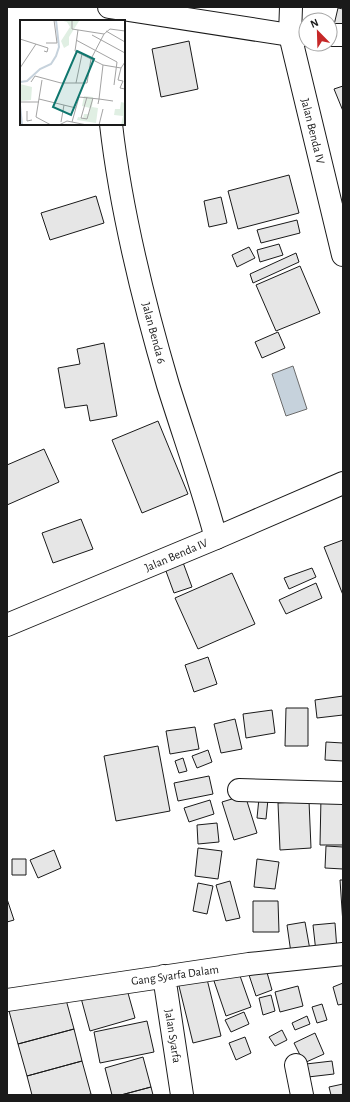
<svg xmlns="http://www.w3.org/2000/svg" width="350" height="1102" viewBox="0 0 350 1102" font-family="'Alegreya Sans',sans-serif">
	<rect width="100%" height="100%" fill="#fff"/>
	<path fill="#c6d2dc" stroke="#6a6a6a" d="M293 366 307 409 286 416 272 374Z"/>
	<path fill="#e6e6e6" stroke="#1a1a1a" d="M338 8 343 9V26L334 25Z
		M189 41 198 89 161 97 152 49Z
		M343 86V111L334 89Z
		M289 175 299 213 238 229 228 191Z
		M96 196 104 223 50 240 41 213Z
		M221 197 227 223 209 227 204 201Z
		M297 220 300 233 261 243 257 230Z
		M279 244 283 255 260 262 257 250Z
		M249 247 255 258 237 267 232 255Z
		M296 253 299 262 253 283 250 274Z
		M300 266 320 313 276 331 256 285Z
		M278 332 285 348 262 358 255 342Z
		M104 343 117 416 90 421 87 405 65 408 58 368 80 364 77 349Z
		M158 421 188 494 142 513 112 440Z
		M44 449 59 482 7 505V465Z
		M81 519 93 549 53 563 42 533Z
		M343 540V595L324 547Z
		M181 557 192 587 174 593 163 563Z
		M312 568 316 577 289 589 284 578Z
		M232 573 255 624 198 649 175 598Z
		M316 583 322 598 286 614 279 600Z
		M208 657 217 684 194 692 185 665Z
		M343 696V715L317 718 315 700Z
		M286 708H308V746H285Z
		M272 710 275 733 246 738 243 714Z
		M235 719 242 749 221 753 214 724Z
		M195 727 199 749 170 754 166 731Z
		M326 742 343 743V761L325 760Z
		M158 746 170 811 116 821 104 756Z
		M208 750 212 762 197 768 192 756Z
		M183 758 187 771 179 773 175 761Z
		M209 776 213 794 178 801 174 783Z
		M245 795 257 833 234 840 222 802Z
		M321 797 343 798V845H320Z
		M259 798 268 799 266 819 257 818Z
		M210 800 214 814 189 822 184 808Z
		M309 801 311 848 280 850 278 803Z
		M217 823 219 842 198 844 197 825Z
		M326 846 343 847V869L325 868Z
		M198 848 222 851 218 879 195 876Z
		M54 850 61 868 38 878 30 860Z
		M12 859H26V875H12Z
		M257 859 279 862 275 889 254 887Z
		M340 880H343V924Z
		M230 881 240 918 226 921 216 885Z
		M198 883 213 886 207 914 193 911Z
		M7 899 14 920 7 922Z
		M253 901H278L279 932H253Z
		M305 922 310 950 291 953 287 925Z
		M335 923 337 950 316 952 313 925Z
		M266 969 272 990 256 996 249 975Z
		M239 973 251 1007 226 1016 214 981Z
		M206 975 221 1036 193 1043 178 982Z
		M343 983V1004L338 1005 333 987Z
		M126 986 135 1018 90 1031 81 998Z
		M298 986 303 1006 280 1012 275 992Z
		M271 995 275 1011 263 1015 259 998Z
		M65 996 74 1029 18 1044 9 1011Z
		M322 1004 327 1020 317 1023 312 1007Z
		M244 1012 249 1024 231 1032 225 1020Z
		M307 1016 310 1024 295 1030 292 1023Z
		M147 1021 154 1052 100 1063 94 1032Z
		M74 1029 82 1061 27 1076 18 1044Z
		M282 1030 287 1040 275 1046 269 1037Z
		M315 1033 324 1054 304 1063 294 1043Z
		M245 1037 251 1053 236 1060 229 1043Z
		M143 1057 151 1087 121 1095H112L105 1068Z
		M82 1061 91 1094 87 1095H32L27 1076Z
		M332 1061 334 1074 308 1077 306 1064Z
		M343 1084V1095H331L329 1087Z
		M151 1087 153 1095H121Z"/>
	<g fill="none" stroke-linecap="round" stroke-linejoin="round">
		<g stroke="#1a1a1a" stroke-width="24">
			<path id="street" d="M109 7 290 35H306
				M330 35H343
				M111 124C121 212 143 300 168 385 184 436 202 486 216 538
				M239 790 343 793
				M164 976 182 1095
				M7 1000 249 964 343 954
				M296 1065 302 1095"/>
		</g>
		<g stroke="#1a1a1a" stroke-width="24">
			<path id="secondary" d="M291 7 290 35 343 255
				M7 625 216 538 343 483"/>
		</g>
		<use href="#street" stroke="#fff" stroke-width="22"/>
		<use href="#secondary" stroke="#fff" stroke-width="22"/>
	</g>
	<g text-anchor="middle" stroke-width="3" stroke-linejoin="round" paint-order="stroke">
		<g font-size="12" fill="#1a1a1a" stroke="#fff">
			<text transform="translate(313 131) rotate(76)" y="4">Jalan Benda IV</text>
			<text transform="translate(154 333) rotate(75)" y="4">Jalan Benda 6</text>
			<text transform="translate(176 555) rotate(-23)" y="4">Jalan Benda IV</text>
			<text transform="translate(175 975) rotate(-8)" y="4">Gang Syarfa Dalam</text>
			<text transform="translate(173 1036) rotate(81)" y="4">Jalan Syarfa</text>
		</g>
	</g>
	<g transform="translate(20 20)">
		<rect width="105" height="105" fill="#fff"/>
		<path d="M40 0 59 1 49 17V25L44 28 41 21 50 7 47 2ZM0 64 12 67 11 80 0 81ZM64 76 73 77 72 87 78 88 76 103 57 100 58 97 63 98 64 94H69L70 88 62 86ZM101 82 105 83V105H101L103 96 94 95 95 89H100Z" fill="#e0efe3"/>
		<path fill="none" stroke="#c6d2dc" stroke-width="2" d="M0 62 7 61 20 49 31 44 36 36 39 27 36 0M0 85 2 105"/>
		<path fill="none" stroke="#a3a3a3" stroke-width="1" d="M52 0V9L84 14M77 0H90M90 9 105 11M58 10 55 31 83 45 101 48 105 42M86 11 105 22M72 15 105 33M0 19 28 28 27 32 24 31M56 20 97 42 94 65M26 23H37L34 0M0 48 16 24M101 48 98 60 103 61 100 68 105 69M11 62 15 56 41 63H67L71 39 84 14 90 9M56 63 62 34M67 77 61 98 67 99 73 78M19 79 56 88M0 82H19M78 84 79 79 93 81M0 88V101M7 91V101L12 100M16 97 22 60M16 97 31 105M41 102 44 85M52 102 59 77 79 79 83 45M39 105 47 101 67 105M79 105 83 89"/>
		<path fill="#0f766e" fill-opacity="0.15" stroke="#0f766e" stroke-width="2" d="M57 31 74 39 51 95 33 87Z"/>
		<rect width="105" height="105" fill="none" stroke="#1a1a1a" stroke-width="2"/>
	</g>
	<rect width="350" height="1102" fill="none" stroke="#1a1a1a" stroke-width="16"/>
	<g transform="translate(318 32) rotate(337)"><circle r="19" fill="#ffffff" stroke="#a3a3a3"/>
	<path d="M0-3L7 15L0 10L-7 15Z" fill="#c62828"/>
	<text y="-6" font-size="11" font-weight="bold" text-anchor="middle" fill="#1a1a1a">N</text>
	</g>
</svg>
